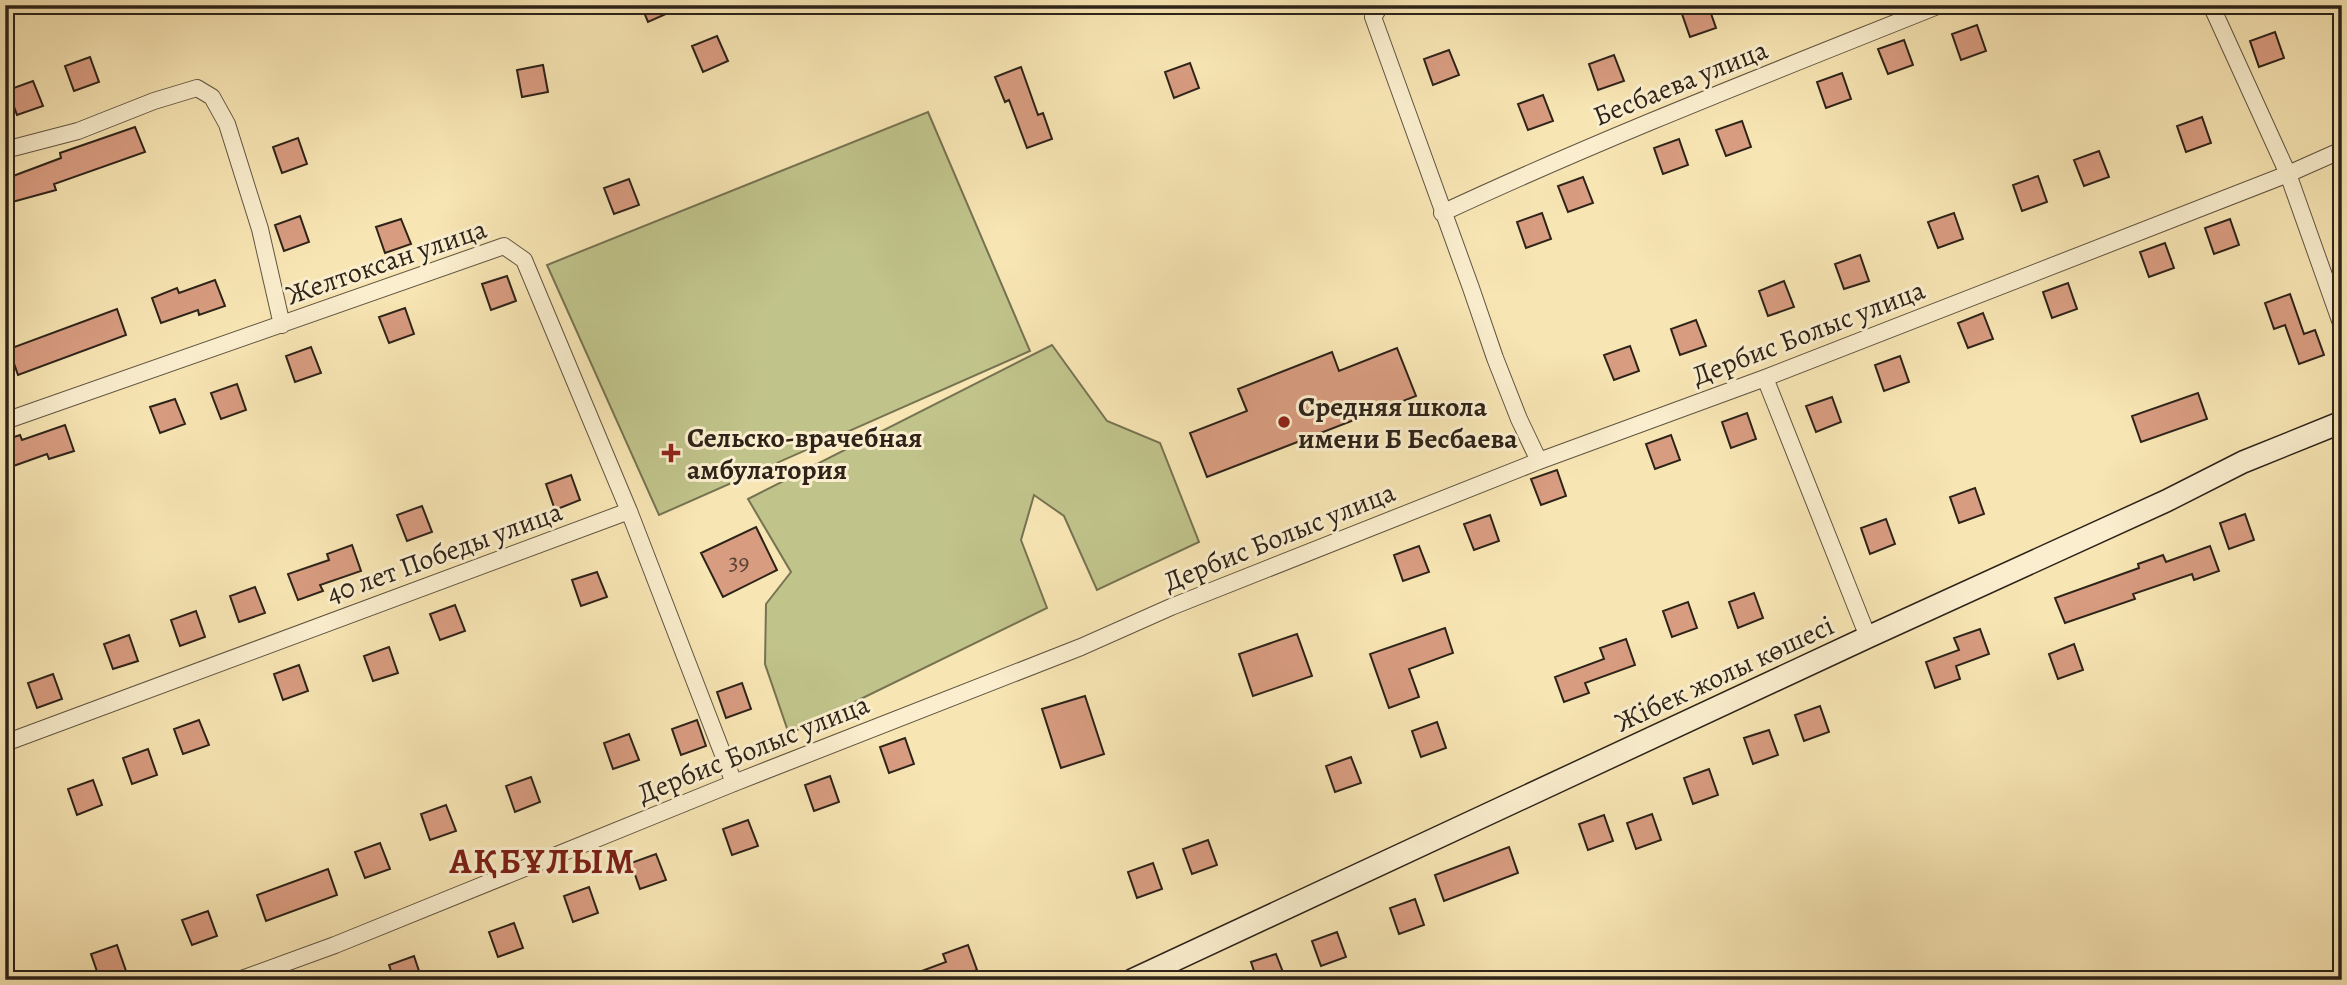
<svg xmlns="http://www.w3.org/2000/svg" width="2347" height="985" viewBox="0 0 2347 985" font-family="Alegreya,serif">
	<rect width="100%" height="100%" fill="#f7e5b3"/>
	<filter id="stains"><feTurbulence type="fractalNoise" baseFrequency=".00286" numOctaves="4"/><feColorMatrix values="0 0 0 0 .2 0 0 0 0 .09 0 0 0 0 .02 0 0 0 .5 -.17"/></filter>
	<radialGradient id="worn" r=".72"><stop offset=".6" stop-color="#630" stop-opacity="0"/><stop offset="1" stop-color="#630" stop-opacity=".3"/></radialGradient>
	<path fill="#c0c38a" stroke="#767352" stroke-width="2" d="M928 112 1030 351 659 515 547 265Z
		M1052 345 1107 421 1160 443 1199 542 1097 590 1064 516 1034 495 1021 540 1047 608 789 734 765 664 766 604 791 572 748 499Z"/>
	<path fill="#d89c80" stroke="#2d2319" stroke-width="2" d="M641 5H686L648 22Z
		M1696 5H1708L1716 28 1690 37 1681 11Z
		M1977 25 1986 51 1961 60 1952 34Z
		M2275 32 2284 58 2259 67 2250 41Z
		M717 36 728 61 703 72 692 46Z
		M1904 40 1913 65 1888 74 1878 49Z
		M1449 50 1459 75 1433 85 1424 59Z
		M1614 55 1624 81 1598 90 1589 64Z
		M90 57 99 82 74 91 65 66Z
		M1190 63 1199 88 1174 98 1165 72Z
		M543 65 548 92 522 97 517 70Z
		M1021 67 1038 115 1043 113 1052 139 1027 148 1009 100 1005 102 995 77Z
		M1842 73 1851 99 1826 108 1817 82Z
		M33 81 43 106 17 115 8 90Z
		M1543 95 1553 121 1528 130 1518 104Z
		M2202 117 2211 143 2186 152 2177 126Z
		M1742 121 1751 147 1726 156 1716 130Z
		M135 127 145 152 54 184 56 190 5 204V179L61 158 60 153Z
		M298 138 307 164 282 173 273 147Z
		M1679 139 1688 165 1663 174 1654 148Z
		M2099 151 2109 177 2084 186 2074 160Z
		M2038 176 2047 202 2022 211 2013 185Z
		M1583 177 1593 203 1568 212 1558 186Z
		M629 179 639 205 614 214 604 188Z
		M1542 213 1551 239 1526 248 1517 222Z
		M1954 213 1963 239 1938 248 1928 222Z
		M300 216 309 242 284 251 275 225Z
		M401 219 411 244 385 253 376 227Z
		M2230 219 2239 245 2214 254 2205 228Z
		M2165 243 2174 268 2149 277 2140 252Z
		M1860 255 1869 281 1844 289 1835 264Z
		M507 276 516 301 491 310 482 284Z
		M215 280 225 306 199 315 198 310 161 323 152 298 177 288 179 293Z
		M1784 281 1794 307 1768 316 1759 291Z
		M2068 283 2077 309 2052 318 2043 292Z
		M2290 294 2304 334 2315 330 2324 355 2299 364 2285 325 2274 329 2265 303Z
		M405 308 414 334 389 343 379 317Z
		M117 309 126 335 18 375 9 349Z
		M1983 313 1993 339 1968 348 1958 323Z
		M1696 320 1706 346 1680 355 1671 329Z
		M1630 346 1639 371 1614 380 1604 355Z
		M311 347 321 373 295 382 286 356Z
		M1397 348 1416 396 1207 477 1190 433 1247 411 1238 389 1332 352 1339 371Z
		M1900 356 1909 382 1884 391 1875 365Z
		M237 384 246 410 221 419 211 393Z
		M2198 393 2207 419 2141 442 2132 416Z
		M1832 397 1841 422 1816 432 1806 406Z
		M175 399 185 424 160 433 150 407Z
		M1747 413 1756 439 1731 448 1722 422Z
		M65 425 74 451 49 459 47 454 5 469V440L20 435 22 440Z
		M1671 435 1680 460 1655 469 1646 444Z
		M1557 470 1566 496 1541 505 1531 479Z
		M571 475 580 500 555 510 546 484Z
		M1975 488 1984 514 1959 523 1950 497Z
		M422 506 432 532 407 541 397 515Z
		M2245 514 2254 540 2229 549 2220 523Z
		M1490 515 1499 541 1474 550 1464 524Z
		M1886 519 1895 544 1870 554 1861 528Z
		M756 527 777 570 723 597 701 553Z
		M352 545 361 571 320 585 323 591 298 600 288 574 329 560 327 554Z
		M1419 546 1429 572 1403 581 1394 555Z
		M2210 546 2219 571 2194 580 2192 574 2133 594 2135 599 2065 623 2055 598 2139 568 2138 564 2163 555 2166 562Z
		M597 572 607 597 581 606 572 580Z
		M255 587 265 613 239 622 230 596Z
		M1754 593 1763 618 1738 628 1729 602Z
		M1688 602 1697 628 1672 637 1663 611Z
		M455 605 465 631 440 640 430 614Z
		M196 611 205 637 180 646 171 620Z
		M1445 628 1453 653 1409 669 1419 697 1389 708 1370 654Z
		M1980 629 1989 654 1956 666 1960 679 1935 688 1926 662 1959 650 1954 638Z
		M1297 634 1312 676 1253 696 1239 654Z
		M129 635 138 661 113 669 104 644Z
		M1626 639 1635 665 1585 683 1589 693 1564 702 1555 677 1604 659 1600 648Z
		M2074 644 2083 670 2058 679 2049 654Z
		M389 647 398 673 373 681 364 656Z
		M299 665 308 691 283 700 274 674Z
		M53 674 62 699 37 708 28 683Z
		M742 683 751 709 726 718 717 692Z
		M1085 696 1104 754 1061 768 1042 709Z
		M1820 706 1829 732 1804 741 1795 715Z
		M199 720 209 745 183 754 174 729Z
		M697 720 706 746 681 755 672 729Z
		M1437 722 1446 748 1421 757 1412 731Z
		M1769 730 1778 755 1753 764 1744 738Z
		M629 734 639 760 613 769 604 743Z
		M905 738 914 764 889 773 880 747Z
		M148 749 157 775 132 784 123 758Z
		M1351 757 1361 783 1335 792 1326 766Z
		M1709 769 1718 795 1693 804 1684 778Z
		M830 776 839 802 814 811 805 785Z
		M531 777 540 802 515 812 506 786Z
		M93 780 102 805 77 815 68 789Z
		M446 805 456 831 430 840 421 814Z
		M1652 814 1661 840 1636 849 1627 823Z
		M1604 815 1613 841 1588 850 1579 824Z
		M748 820 758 846 732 855 723 829Z
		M1208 840 1217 865 1192 874 1183 849Z
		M380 843 390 869 365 878 355 852Z
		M1509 847 1518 873 1444 901 1435 875Z
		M656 854 666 880 640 889 631 863Z
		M1153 863 1162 889 1137 898 1128 872Z
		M328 869 337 895 266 921 257 895Z
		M589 887 598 913 573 922 564 896Z
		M1415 899 1424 925 1399 934 1390 908Z
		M208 911 217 936 192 945 182 920Z
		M514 923 523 948 498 957 489 932Z
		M1337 932 1346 957 1321 966 1312 941Z
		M117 945 126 971 100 980 91 954Z
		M968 945 977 970 951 980H903V978L946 962 943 954Z
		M1276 954 1286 980H1257L1251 962Z
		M414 956 422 980H394L389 965Z"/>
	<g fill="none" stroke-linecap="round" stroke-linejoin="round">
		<g stroke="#605440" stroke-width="18">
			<path id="street" d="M1381 5 1373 17 1471 288 1495 358 1519 419 1539 461
				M2211 5 2288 174 2342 326
				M5 150 78 131 154 101 197 88 212 97 227 124 260 229 282 325
				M1442 213C1605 137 1773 72 1940 5
				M1765 378 1868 637
				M5 421 504 246 524 260 629 511
				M5 743 629 511 734 783
				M239 980 335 945 734 783 1081 647 1171 607 1539 461 1765 378 2288 174 2342 150"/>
		</g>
		<g stroke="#2d2319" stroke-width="24">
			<path id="secondary" d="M1132 980 1868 637 2166 501 2243 462 2342 422"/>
		</g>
		<use href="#street" stroke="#faeece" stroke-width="16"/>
		<use href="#secondary" stroke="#faeece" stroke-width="21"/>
	</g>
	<g fill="#8f2418" stroke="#faeece" stroke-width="2.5">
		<circle cx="1284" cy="422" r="7"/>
		<path d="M667.5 442.5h7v7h7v7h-7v7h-7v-7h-7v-7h7z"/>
	</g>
	<g text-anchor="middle" stroke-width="6" stroke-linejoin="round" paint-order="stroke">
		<g font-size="24" fill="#584133">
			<text x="739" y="570">39</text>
		</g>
		<g font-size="28" fill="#2d2319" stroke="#faeece">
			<text transform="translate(1680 82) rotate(-22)" y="10">Бесбаева улица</text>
			<text transform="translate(386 261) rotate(-19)" y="10">Желтоксан улица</text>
			<text transform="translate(1808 332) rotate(-21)" y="10">Дербис Болыс улица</text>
			<text transform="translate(1279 536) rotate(-22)" y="10">Дербис Болыс улица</text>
			<text transform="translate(444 552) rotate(-20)" y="10">40 лет Победы улица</text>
			<text transform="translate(1724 673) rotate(-25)" y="10">Жібек жолы көшесі</text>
			<text transform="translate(753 748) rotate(-22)" y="10">Дербис Болыс улица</text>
		</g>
		<g font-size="28" font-weight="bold" fill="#2d2319" stroke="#faeece" text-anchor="start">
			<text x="1298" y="416">Средняя школа<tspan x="1298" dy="32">имени Б Бесбаева</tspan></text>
			<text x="687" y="447">Сельско-врачебная<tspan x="687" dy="32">амбулатория</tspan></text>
		</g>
		<g font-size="35" font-weight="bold" letter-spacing="2" fill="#7a1f14" stroke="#faeece">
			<text x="543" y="873">АҚБҰЛЫМ</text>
		</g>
	</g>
	<rect width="2347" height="985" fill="none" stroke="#f7e5b3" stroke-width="28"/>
	<rect x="7" y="7" width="2333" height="971" fill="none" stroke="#2d2319" stroke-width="3.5"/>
	<rect x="14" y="14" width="2319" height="957" fill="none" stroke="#2d2319" stroke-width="2"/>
	<rect width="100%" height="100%" filter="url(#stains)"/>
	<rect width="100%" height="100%" fill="url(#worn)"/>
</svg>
